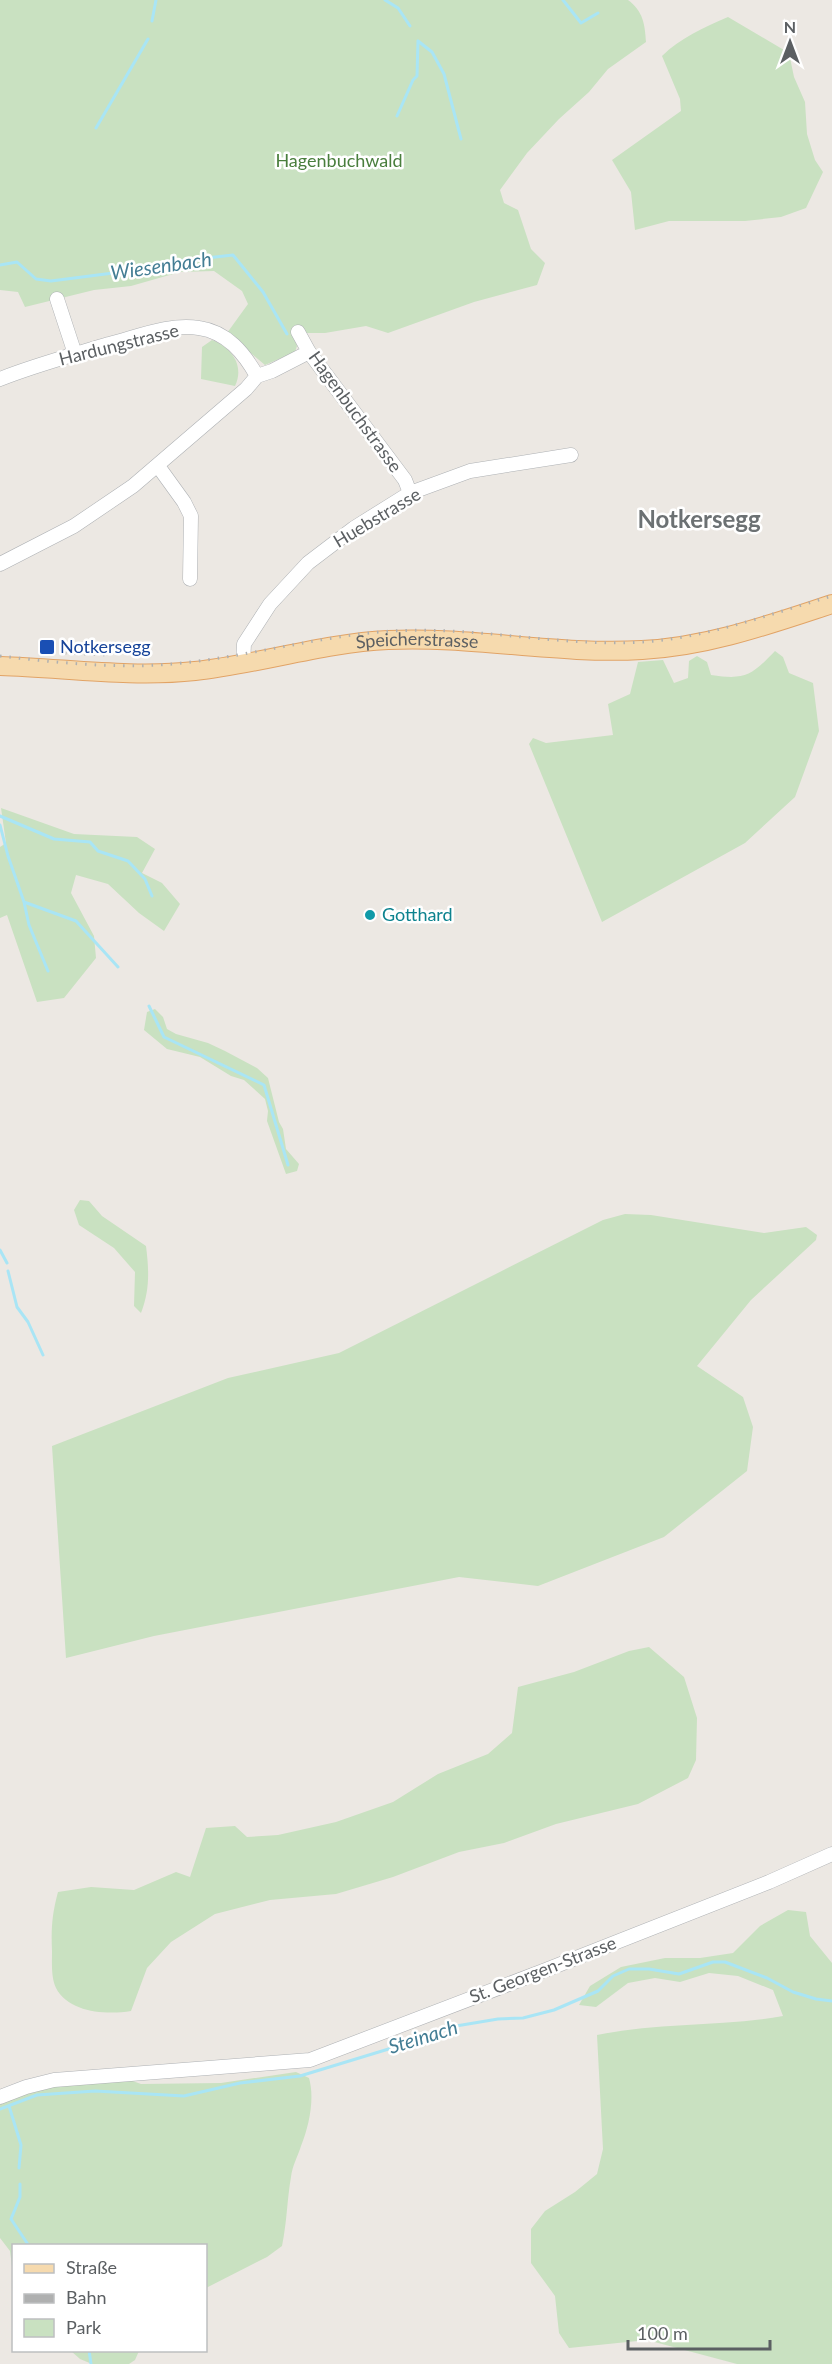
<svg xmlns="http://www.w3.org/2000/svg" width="832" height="2364" viewBox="0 0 832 2364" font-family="Lato,sans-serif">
	<rect width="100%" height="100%" fill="#ece8e3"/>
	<path fill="#c9e1c1" d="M0 0H628C643 11 645 24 646 42L608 69 589 92 559 119 527 153 500 190 504 203 518 210 531 249 545 263 537 285 474 302 388 333 366 326 325 333H293L297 346 295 352 265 365 227 333 248 304 242 291 214 271 180 272 131 286 94 290 25 307 18 292 0 290Z
		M728 17 789 53 794 77 805 102 807 134 815 160 823 172 806 208 781 217 745 221H669L635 230 631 192 612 160 681 111 680 99 662 56C680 38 705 27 728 17Z
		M212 340C231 347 245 365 235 386L201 379 202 347Z
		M775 651 783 657 789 673 813 683 819 731 795 797 745 843 602 922 529 744 533 738 546 743 613 735 608 704 630 694 638 662 663 660 674 683 688 678 689 661 697 656 707 662 711 675C745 680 751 676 775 651Z
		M1 808 74 834 137 837 155 849 142 873 162 883 180 904 164 931 139 913 108 884 76 875 71 893 94 936 96 958 64 998 37 1002 7 915 0 918V847L6 843Z
		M155 1009 163 1017 167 1029 176 1034 208 1043 225 1051 257 1068 268 1078 279 1122 283 1129 286 1149 299 1164 297 1171 286 1174 267 1121 268 1111 265 1099 244 1080 231 1076 200 1057 167 1049 144 1030 147 1012Z
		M80 1200 89 1201 102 1216 146 1246C149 1270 150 1290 141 1313L134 1306 135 1272 114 1248 79 1225 74 1210Z
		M625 1214 651 1215 764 1233 806 1227 817 1235 816 1240 751 1300 697 1366 743 1397 753 1427 747 1471 664 1537 538 1586 459 1577 154 1636 66 1658 52 1446 228 1378 339 1353 603 1220Z
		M649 1647 684 1677 697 1718 696 1760 688 1778 638 1804 556 1824 504 1843 459 1852 393 1877 336 1894 270 1900 215 1914 171 1942 147 1968 131 2011C107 2015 69 2013 56 1988 51 1977 52 1963 52 1951 51 1929 52 1914 58 1892L91 1887 134 1890 176 1872 190 1877 206 1828 235 1826 247 1837 278 1835 336 1822 393 1802 438 1774 488 1754 512 1733 518 1687 574 1672 629 1651Z
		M788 1910 806 1912 810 1936 832 1963V2364H737L647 2340 569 2348 559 2333 555 2296 531 2263V2229L545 2211 575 2192 597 2174 603 2149 597 2035C658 2022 722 2027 783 2016L773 1990 738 1976 709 1973 680 1982 655 1978 628 1983 596 2007 579 2005 590 1986 621 1967 665 1958H700L733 1953 760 1926Z
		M296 2072 309 2078C315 2099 309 2126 301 2146 298 2156 292 2166 291 2177 287 2200 287 2222 282 2246L267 2257 206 2288V2246H14L13 2274 10 2251 0 2238V2102L61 2084 124 2078 141 2084 221 2083Z
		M71 2351H139L135 2360 129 2364H92L80 2359Z"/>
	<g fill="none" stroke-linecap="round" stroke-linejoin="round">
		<path stroke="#a9e5f5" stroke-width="3" d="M385 0 398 8 410 26
			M563 0 581 23 598 13
			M152 21 156 0
			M418 41 432 52 444 74 461 139
			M397 116 413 80 417 76 418 41
			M96 128 148 39
			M0 265 17 262 36 279 51 281 121 272 171 262 233 255 263 292 287 334
			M0 816 54 839 90 842 98 851 128 861 145 879 152 896
			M0 825 8 856 24 902 76 921 118 967
			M24 902 29 925 48 971
			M149 1006 164 1037 264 1085 288 1165
			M0 1250 7 1263
			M8 1271 17 1307 28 1322 43 1355
			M9 2106 21 2145 19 2168
			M0 2109 37 2095 95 2091 184 2096 240 2083 300 2076 405 2044 456 2026 498 2019 523 2018 554 2010 598 1991 613 1976 629 1969H649L679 1974 713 1962H725L767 1978 793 1992 816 1999 832 2001
			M20 2184V2197L11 2219 29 2246
			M89 2350 91 2364"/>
		<g stroke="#aeb1b4" stroke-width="15">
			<path id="minor" d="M57 299 75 354
				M298 332 309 352 405 480 410 493
				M0 379C35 365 73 355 109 344 137 337 170 323 199 328 227 332 244 353 257 376
				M158 466 184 502 191 516 190 579
				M0 564 74 526 133 486 246 389 257 376 272 371 309 352
				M243 664 244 644 270 604 308 563 354 528 410 493 470 471 571 455
				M0 2097 26 2087 54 2080 310 2060 543 1971 769 1882 832 1854"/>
		</g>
		<g stroke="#e1a366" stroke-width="20">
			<g id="major">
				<path id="s1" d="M0 666C65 668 131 678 195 671 260 664 323 643 388 640 473 636 557 655 642 650 707 647 771 624 832 604"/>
			</g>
		</g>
		<use href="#minor" stroke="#fff" stroke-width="14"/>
		<use href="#major" stroke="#f6daae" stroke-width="18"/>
		<path stroke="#afb0b0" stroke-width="3" stroke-dasharray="1.5 8" stroke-linecap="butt" d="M65 653 110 655
			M0 656C52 662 107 668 159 665 238 660 314 636 393 631 476 626 559 647 642 642 707 638 770 614 832 596"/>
	</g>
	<rect fill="#1a4fb4" stroke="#fff" stroke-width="2" x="39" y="639" width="16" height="16" rx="3"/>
	<circle fill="#0f9aa8" stroke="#fff" stroke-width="2" cx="370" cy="915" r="6"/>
	<g text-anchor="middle" stroke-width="5" stroke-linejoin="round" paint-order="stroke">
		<g font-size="18" fill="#497e3d" stroke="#fff">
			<text x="339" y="167">Hagenbuchwald</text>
		</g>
		<g font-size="18" fill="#5b5f62" stroke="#fff">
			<text transform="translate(119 345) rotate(-14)" y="6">Hardungstrasse</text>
			<text transform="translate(355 412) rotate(54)" y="6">Hagenbuchstrasse</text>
			<text transform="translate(377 518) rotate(-31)" y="6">Huebstrasse</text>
			<text dy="6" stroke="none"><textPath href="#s1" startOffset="420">Speicherstrasse</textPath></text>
			<text transform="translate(543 1970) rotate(-21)" y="6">St. Georgen-Strasse</text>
		</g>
		<g font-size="18" fill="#164399" stroke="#fff" text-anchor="start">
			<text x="60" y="653">Notkersegg</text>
		</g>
		<g font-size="18" fill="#0d838f" stroke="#fff" text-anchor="start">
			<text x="382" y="921">Gotthard</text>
		</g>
		<g font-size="20" font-style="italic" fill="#437d94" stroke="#fff">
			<text transform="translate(161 266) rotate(-8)" y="7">Wiesenbach</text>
			<text transform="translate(423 2037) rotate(-17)" y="7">Steinach</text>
		</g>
		<g font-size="24" font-weight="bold" fill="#6c7173" stroke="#fff">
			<text x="699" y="528">Notkersegg</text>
		</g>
	</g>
	<rect x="12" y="2244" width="195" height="108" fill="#ffffff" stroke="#bdbfc0" stroke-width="1.5"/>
	<rect x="24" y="2264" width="30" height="9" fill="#f6daae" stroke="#bdbfc0" stroke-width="1.5"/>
	<text x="66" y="2274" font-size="18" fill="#5b5f62">Straße</text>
	<rect x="24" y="2294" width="30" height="9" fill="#afb0b0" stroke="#bdbfc0" stroke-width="1.5"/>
	<text x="66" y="2304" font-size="18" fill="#5b5f62">Bahn</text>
	<rect x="24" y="2319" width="30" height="18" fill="#c9e1c1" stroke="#bdbfc0" stroke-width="1.5"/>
	<text x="66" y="2334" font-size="18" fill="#5b5f62">Park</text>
	<g transform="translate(790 42)" stroke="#ffffff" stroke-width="4.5" paint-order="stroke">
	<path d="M0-4.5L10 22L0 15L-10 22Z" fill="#5b5f62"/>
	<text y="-9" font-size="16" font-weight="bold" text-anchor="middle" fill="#5b5f62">N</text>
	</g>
	<path d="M628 2340v9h142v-9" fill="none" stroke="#5b5f62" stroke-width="3"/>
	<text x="637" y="2340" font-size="18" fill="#5b5f62" stroke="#ffffff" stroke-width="4.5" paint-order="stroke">100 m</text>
</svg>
